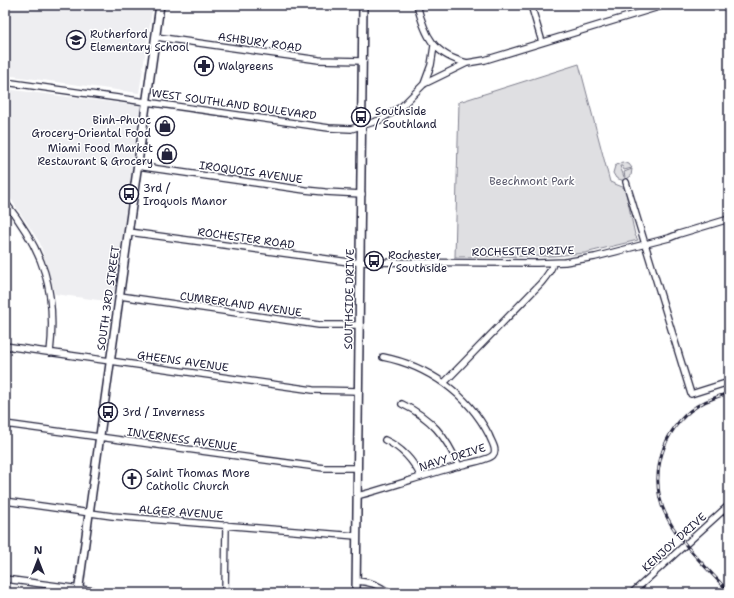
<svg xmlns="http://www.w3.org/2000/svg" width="734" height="598" viewBox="0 0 734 598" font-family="'Shantell Sans',sans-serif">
	<rect width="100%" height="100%" fill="#fff"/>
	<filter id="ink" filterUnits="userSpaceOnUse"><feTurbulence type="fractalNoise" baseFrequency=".025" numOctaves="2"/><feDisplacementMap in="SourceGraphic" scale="8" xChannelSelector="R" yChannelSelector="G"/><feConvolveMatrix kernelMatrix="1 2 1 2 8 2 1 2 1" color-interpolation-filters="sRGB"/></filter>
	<g filter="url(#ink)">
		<path fill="#eeeef1" d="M5 5H153L139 93 5 75Z
			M5 89 141 106 113 302 55 294 40 243 5 190Z"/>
		<path fill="#dfdfe2" stroke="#80808e" d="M579 64 610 182 625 188 635 235 638 240 585 253 553 256 455 257 459 102Z
			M622 162 629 164 632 168 624 170 622 166H620L624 177H625L624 172 632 169 631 176 624 181 616 178 613 173 615 166Z"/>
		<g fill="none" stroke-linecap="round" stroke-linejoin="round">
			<g stroke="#22223b" stroke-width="8">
				<path id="minor" d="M417 5C425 35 433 55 467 63
					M531 5 542 42
					M156 37 319 60 363 61
					M5 82 329 128 351 129 380 120 401 107 424 84 467 63 485 60 665 5
					M424 84 431 65 434 46
					M137 166 305 190 325 192 362 194
					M626 182 691 394 729 382
					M5 202C44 251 57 291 50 353
					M129 232 349 262 537 263 565 262 595 257 669 238 679 234 729 219
					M120 296 319 325H360
					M5 346 313 390 359 391
					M444 383 541 283C546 277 552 270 553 263
					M402 404C431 418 446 436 459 466
					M5 424 324 468H358
					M385 440C402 448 413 460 421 477
					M357 496C392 487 427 474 462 465 469 463 489 460 493 455 498 450 491 441 489 435 468 394 428 366 383 357
					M5 501 112 516 356 536
					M5 579 110 593
					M356 581C369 582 378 584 389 593
					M225 593 226 525
					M632 593 729 505"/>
			</g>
			<g stroke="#22223b" stroke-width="10">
				<path id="tertiary" d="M78 593 160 5"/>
			</g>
			<g stroke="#22223b" stroke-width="10">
				<path id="secondary" d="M356 593 363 5"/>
			</g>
			<use href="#minor" stroke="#fff" stroke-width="5.5"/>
			<use href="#tertiary" stroke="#fff" stroke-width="7"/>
			<use href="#secondary" stroke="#fff" stroke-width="7"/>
			<g stroke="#22223b" stroke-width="3">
				<path id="rail" d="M729 393C715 397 701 402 690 411 659 437 648 483 668 519 682 545 709 570 729 592"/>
			</g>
			<use href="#rail" stroke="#fff" stroke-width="1.5" stroke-dasharray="4.5" stroke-linecap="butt"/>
		</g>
	</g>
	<defs>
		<g id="school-ring" transform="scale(1)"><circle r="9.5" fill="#fff" stroke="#22223b" stroke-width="1.5"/><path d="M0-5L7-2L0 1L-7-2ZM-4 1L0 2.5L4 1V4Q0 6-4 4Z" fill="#22223b"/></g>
		<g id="pharmacy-ring" transform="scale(1)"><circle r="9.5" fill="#fff" stroke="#22223b" stroke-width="1.5"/><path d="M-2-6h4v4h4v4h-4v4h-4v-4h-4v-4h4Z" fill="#22223b"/></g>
		<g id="bus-ring" transform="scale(1)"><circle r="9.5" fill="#fff" stroke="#22223b" stroke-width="1.5"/><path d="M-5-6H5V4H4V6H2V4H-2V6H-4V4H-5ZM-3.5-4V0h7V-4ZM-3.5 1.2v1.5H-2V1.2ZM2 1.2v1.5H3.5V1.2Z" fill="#22223b"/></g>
		<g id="shop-ring" transform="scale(1)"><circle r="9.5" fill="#fff" stroke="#22223b" stroke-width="1.5"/><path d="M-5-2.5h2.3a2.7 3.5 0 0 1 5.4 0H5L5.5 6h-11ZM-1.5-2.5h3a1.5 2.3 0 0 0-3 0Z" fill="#22223b"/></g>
		<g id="church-ring" transform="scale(1)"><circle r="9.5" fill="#fff" stroke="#22223b" stroke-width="1.5"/><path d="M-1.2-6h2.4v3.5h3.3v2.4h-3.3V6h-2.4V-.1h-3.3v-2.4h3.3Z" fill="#22223b"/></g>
	</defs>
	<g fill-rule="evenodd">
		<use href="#school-ring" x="76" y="40"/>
		<use href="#pharmacy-ring" x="204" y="66"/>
		<use href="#bus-ring" x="361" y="117"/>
		<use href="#shop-ring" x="165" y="126"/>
		<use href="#shop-ring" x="167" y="154"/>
		<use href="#bus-ring" x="129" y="194"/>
		<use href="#bus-ring" x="374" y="261"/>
		<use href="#bus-ring" x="108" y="412"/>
		<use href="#church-ring" x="132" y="479"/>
	</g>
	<g text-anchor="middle" stroke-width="3" stroke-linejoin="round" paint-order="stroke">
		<g font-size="11" fill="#22223b" stroke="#fff" text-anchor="start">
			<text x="90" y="38">Rutherford<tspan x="90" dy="13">Elementary School</tspan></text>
			<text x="218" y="70">Walgreens</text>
			<text x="375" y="115">Southside<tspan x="375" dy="13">/ Southland</tspan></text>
			<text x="151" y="124" text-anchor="end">Binh-Phuoc<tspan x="151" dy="13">Grocery-Oriental Food</tspan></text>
			<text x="153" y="152" text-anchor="end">Miami Food Market<tspan x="153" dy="13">Restaurant &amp; Grocery</tspan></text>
			<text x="143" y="192">3rd /<tspan x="143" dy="13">Iroquois Manor</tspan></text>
			<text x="388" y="259">Rochester<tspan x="388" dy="13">/ Southside</tspan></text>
			<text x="122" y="416">3rd / Inverness</text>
			<text x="146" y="477">Saint Thomas More<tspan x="146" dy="13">Catholic Church</tspan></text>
		</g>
		<g font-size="11" fill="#22223b" stroke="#fff">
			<text transform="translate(260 42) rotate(8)" y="4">ASHBURY ROAD</text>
			<text transform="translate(234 104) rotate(8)" y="4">WEST SOUTHLAND BOULEVARD</text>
			<text transform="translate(251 172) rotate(8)" y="4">IROQUOIS AVENUE</text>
			<text transform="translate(246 238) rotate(8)" y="4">ROCHESTER ROAD</text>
			<text transform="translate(523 251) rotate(-1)" y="4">ROCHESTER DRIVE</text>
			<text transform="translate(108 298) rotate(-82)" y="4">SOUTH 3RD STREET</text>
			<text transform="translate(349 299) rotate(-89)" y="4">SOUTHSIDE DRIVE</text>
			<text transform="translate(241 304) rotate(8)" y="4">CUMBERLAND AVENUE</text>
			<text transform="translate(183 361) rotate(8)" y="4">GHEENS AVENUE</text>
			<text transform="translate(182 439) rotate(8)" y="4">INVERNESS AVENUE</text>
			<text transform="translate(452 457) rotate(-17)" y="4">NAVY DRIVE</text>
			<text transform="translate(181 512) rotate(4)" y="4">ALGER AVENUE</text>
			<text transform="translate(674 542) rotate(-42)" y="4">KENJOY DRIVE</text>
		</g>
		<g font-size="11" fill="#5b5b6d" stroke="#fff">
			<text x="532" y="185">Beechmont Park</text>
		</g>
	</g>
	<rect width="734" height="598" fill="none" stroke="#fff" stroke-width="20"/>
	<rect x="10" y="10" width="714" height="578" fill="none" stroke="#22223b" stroke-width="1.5" filter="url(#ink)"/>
	<g transform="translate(38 560)" stroke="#ffffff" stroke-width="3" paint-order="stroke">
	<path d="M0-3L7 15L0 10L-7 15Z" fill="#22223b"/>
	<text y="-6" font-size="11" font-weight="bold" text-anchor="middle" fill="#22223b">N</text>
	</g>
</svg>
